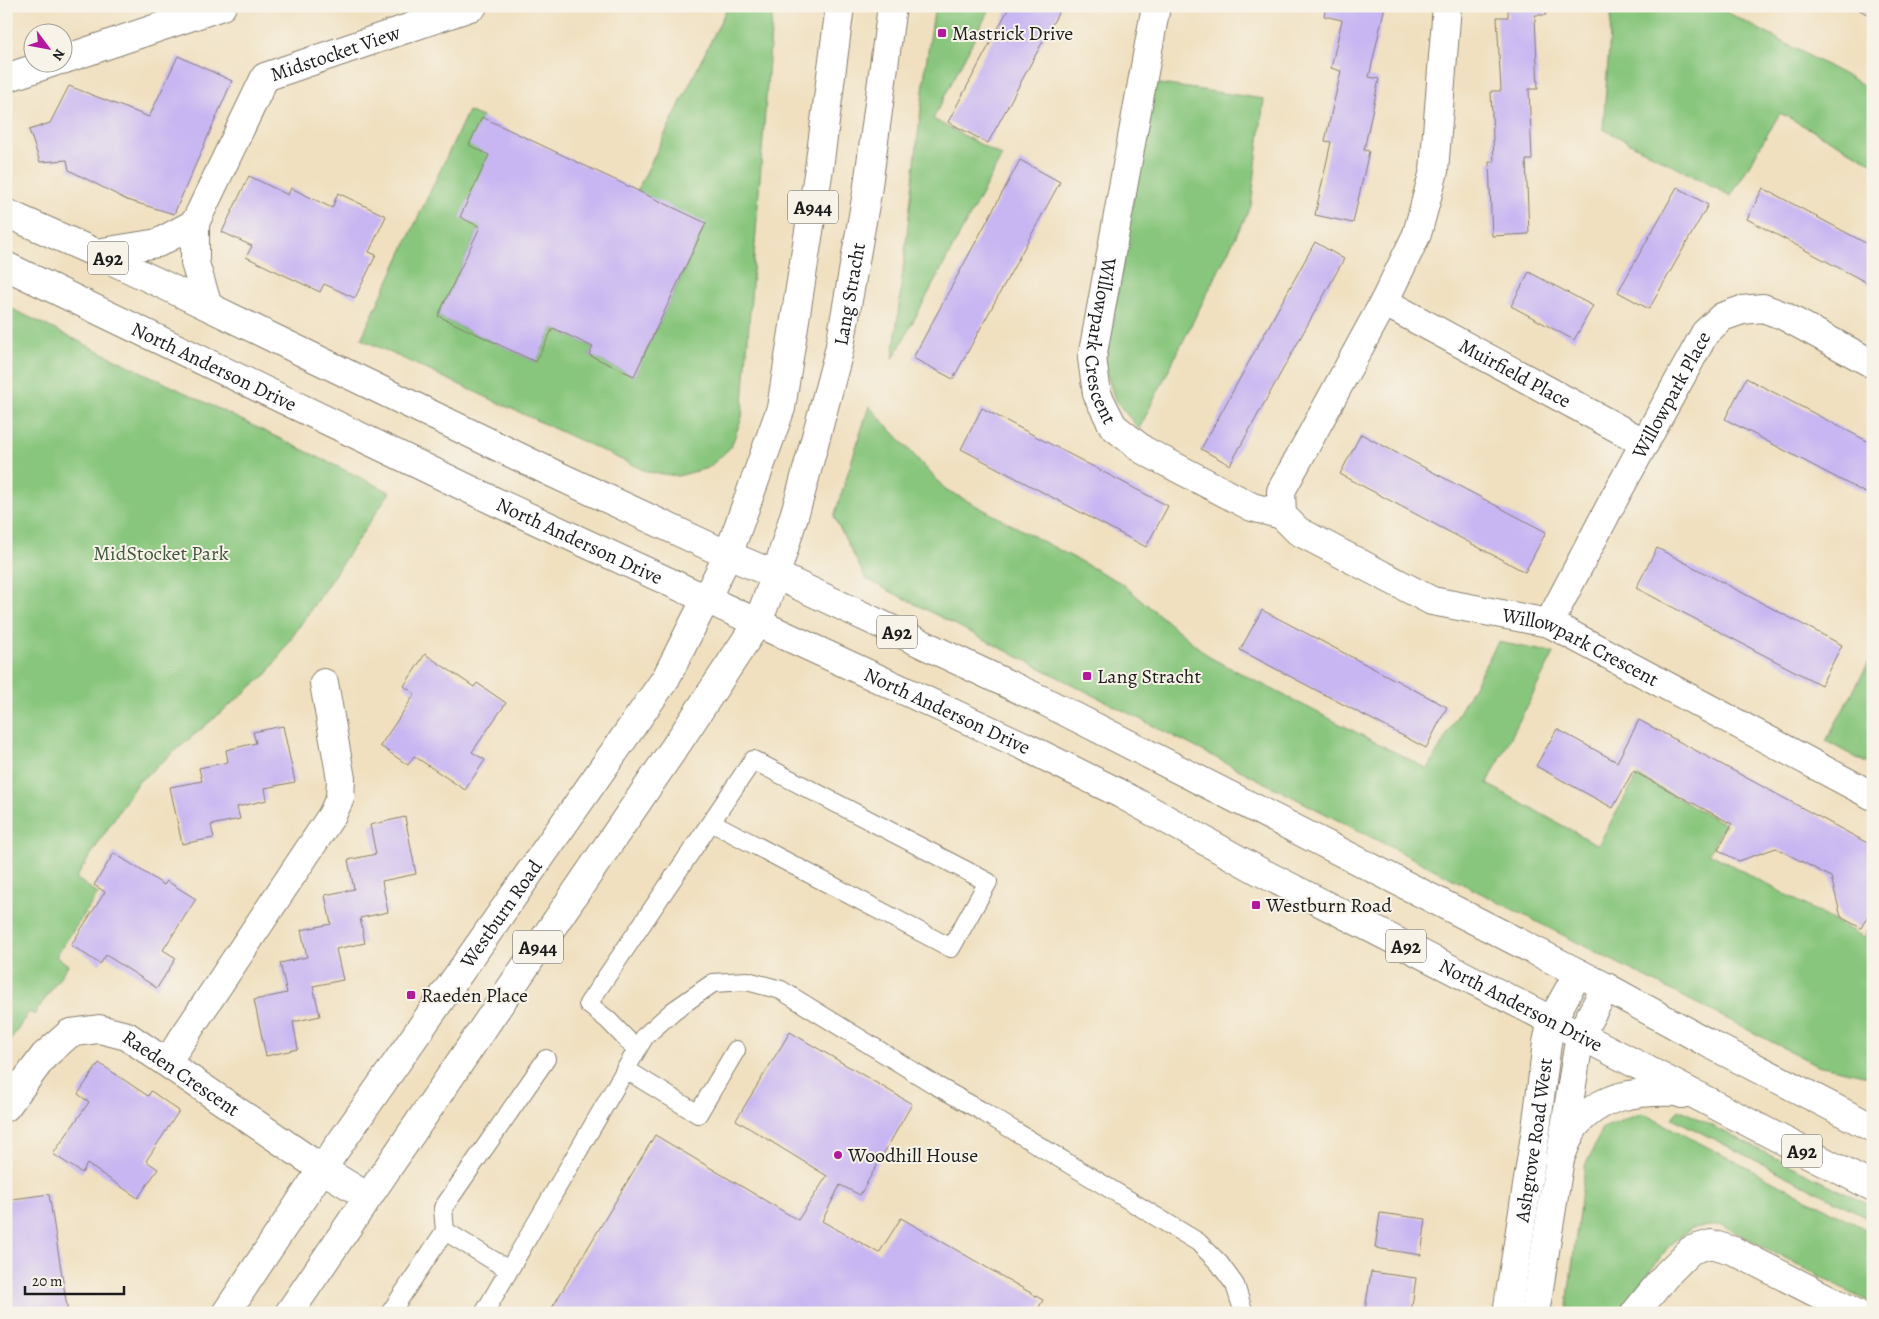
<svg xmlns="http://www.w3.org/2000/svg" width="1879" height="1319" viewBox="0 0 1879 1319" font-family="Alegreya,serif">
	<rect width="100%" height="100%" fill="#f7f3e8"/>
	<filter id="ink" filterUnits="userSpaceOnUse"><feTurbulence type="fractalNoise" baseFrequency=".02" numOctaves="2"/><feDisplacementMap in="SourceGraphic" scale="10" xChannelSelector="R" yChannelSelector="G"/><feConvolveMatrix kernelMatrix="1 2 1 2 8 2 1 2 1" color-interpolation-filters="sRGB"/></filter>
	<filter id="wash" filterUnits="userSpaceOnUse"><feTurbulence type="fractalNoise" baseFrequency=".0096" numOctaves="4" result="noise"/><feDisplacementMap in="SourceGraphic" scale="20" xChannelSelector="R" yChannelSelector="G"/><feGaussianBlur stdDeviation="1.12" result="paint"/><feColorMatrix in="noise" values="0 0 0 0 0 0 0 0 0 0 0 0 0 0 0 0 0 1.4 0 .05"/><feComposite in="paint" operator="in"/></filter>
	<g filter="url(#wash)">
		<rect width="100%" height="100%" fill="#f0e0c0"/>
		<path fill="#88c67d" stroke="#52714c" d="M728 6H773L742 417 731 447 708 468 678 476 648 472 361 339 468 111 482 117 489 155 480 227 438 316 536 362 553 328 593 347 589 355 634 376 706 224 637 191Z
			M935 6H991L933 119 1002 156 893 359 926 64Z
			M1612 6H1725L1723 10 1873 90V163L1780 113 1731 196 1603 129Z
			M1153 83 1264 99 1251 206 1139 429 1115 400 1105 368Z
			M6 306 390 492 268 673 137 783 76 878 98 894 56 956 68 965 34 1015 29 1012 8 1044H6Z
			M869 406 945 489 1121 583 1211 658 1428 769 1498 642 1554 653 1487 784 1598 845 1637 776 1725 824 1709 853 1864 937 1873 922V1077L1817 1065 866 579 834 517Z
			M1873 655V767L1826 741Z
			M1679 1109 1873 1207V1220L1672 1118Z
			M1642 1113 1873 1233V1304L1722 1225 1692 1228 1669 1246 1618 1313H1566L1585 1166 1603 1128Z"/>
		<g id="blocks">
			<path fill="#c8b6f2" d="M1010 6H1062L988 143 948 122Z
				M1326 6H1385L1369 77 1379 79 1364 150 1369 151 1353 223 1315 215 1331 142 1325 141 1341 71 1331 68 1342 20 1324 16Z
				M1508 6H1546V15H1535L1538 89H1529L1532 160H1526L1529 234 1492 236 1489 162H1494L1491 91H1501L1497 17H1508Z
				M1852 6H1873V17L1865 13Z
				M178 56 232 81 174 214 127 200 69 170 67 160 40 162 29 130 50 123 69 86 149 117Z
				M482 117 706 223 634 376 589 355 593 347 553 328 536 362 438 316 480 227 460 217 489 155 469 145Z
				M1020 160 1060 182 953 379 913 358Z
				M249 176 288 195 291 188 332 208 338 193 386 216 369 252 376 255 355 298 324 284 320 292 246 257 252 246 222 232Z
				M1677 187 1708 205 1649 309 1618 292Z
				M1763 188 1873 247V286L1747 219Z
				M1315 242 1344 259 1230 465 1201 449Z
				M1529 272 1593 306 1574 340 1511 306Z
				M1746 378 1873 444V497L1725 419Z
				M982 408 1168 506 1146 547 961 449Z
				M1361 434 1546 532 1525 572 1340 474Z
				M1657 548 1842 645 1821 685 1636 588Z
				M1262 610 1447 707 1426 748 1240 650Z
				M425 654 474 687 477 683 506 703 472 752 485 760 465 790 414 756 408 765 380 746 415 694 404 686Z
				M1639 720 1873 846V906L1861 928 1841 917 1831 877 1776 848 1739 861 1718 850 1732 824 1633 771 1613 808 1536 766 1557 729 1617 762Z
				M283 726 295 782 265 788 267 800 237 807 240 819 211 825 214 838 182 844 170 787 202 781 199 768 228 762 226 750 256 743 253 732Z
				M405 817 416 874 382 881 388 912 360 918 365 943 336 949 343 980 313 986 320 1016 293 1022 298 1049 266 1056 254 1000 287 993 280 963 307 957 301 930 331 924 325 895 354 889 348 860 376 854 370 825Z
				M114 853 164 885 167 881 196 899 163 950 176 958 157 988 106 955 100 964 71 945 105 892 94 885Z
				M790 1032 912 1104 860 1195 840 1185 822 1221 879 1253 901 1218 1043 1300 1036 1313H549L655 1135 798 1220 827 1176 736 1120Z
				M99 1063 148 1096 151 1091 179 1111 146 1161 158 1169 138 1198 87 1164 82 1173 53 1154 89 1102 78 1094Z
				M49 1194 68 1313H8L6 1298V1200Z
				M1380 1213 1426 1219 1421 1255 1375 1248Z
				M1371 1272 1416 1278 1411 1313H1381L1365 1310Z"/>
		</g>
	</g>
	<g filter="url(#ink)">
		<use href="#blocks" fill-opacity="0" stroke="#867e6e" stroke-width="1"/>
		<g fill="none" stroke-linecap="round" stroke-linejoin="round">
			<g stroke="#867e6e" stroke-width="20">
				<path id="service" d="M636 1049 608 1020 588 1004 753 760 988 882 951 948 711 822
					M625 1069 698 1114 736 1050
					M6 1077 21 1088
					M445 1231 443 1208 546 1059
					M390 1313 445 1231 509 1270
					M484 1313 645 1036 673 1011 713 983 747 981 781 990 937 1086 980 1110 1198 1242 1219 1263 1235 1285 1244 1313"/>
			</g>
			<g stroke="#867e6e" stroke-width="30">
				<g id="minor">
					<path id="s1" d="M1156 6 1092 358 1097 394 1113 426 1143 450 1252 507 1282 515"/>
					<path id="s2" d="M1447 6 1434 171 1417 234 1384 302 1281 491 1282 515 1298 531 1432 601 1549 623 1873 796"/>
					<path d="M62 60 222 6"/>
					<path d="M6 78 54 62"/>
					<path d="M96 253 158 243 195 223"/>
					<path id="s3" d="M1384 302 1645 443"/>
					<path id="s4" d="M208 306 195 263V223L265 77 473 6"/>
					<path id="s5" d="M1549 623 1616 495 1705 333 1722 317 1742 310 1763 308 1784 316 1873 364"/>
					<path d="M167 1062 332 815 340 798 341 779 324 683"/>
					<path id="s6" d="M6 1107 44 1056 70 1033 99 1029 127 1036 322 1169 368 1197"/>
					<path d="M1635 1313 1667 1274 1691 1250 1711 1244 1734 1251 1856 1313"/>
				</g>
			</g>
			<g stroke="#867e6e" stroke-width="30">
				<g id="tertiary">
					<path id="s7" d="M1507 1313 1536 1129 1547 1043 1552 1020 1578 973"/>
					<path d="M1535 1313 1580 1035 1606 987"/>
				</g>
			</g>
			<g stroke="#867e6e" stroke-width="30">
				<g id="primary">
					<path d="M6 213 96 253 168 287 548 471 728 555 776 575 1044 701 1606 987 1706 1042 1873 1128"/>
					<path id="s8" d="M6 266 494 501 1024 746 1121 794 1259 871 1580 1035 1873 1187"/>
					<path d="M1559 1161C1564 1150 1568 1136 1575 1126 1601 1094 1638 1091 1677 1092L1682 1094"/>
					<path id="s9" d="M226 1313 322 1169 666 678 728 555 781 408 819 168 840 6"/>
					<path id="s10" d="M289 1313 679 741 758 622 776 575 800 496 839 351 867 193 892 6"/>
				</g>
			</g>
			<use href="#service" stroke="#fff" stroke-width="18"/>
			<use href="#minor" stroke="#fff" stroke-width="28"/>
			<use href="#tertiary" stroke="#fff" stroke-width="28"/>
			<use href="#primary" stroke="#fff" stroke-width="28"/>
		</g>
	</g>
	<g fill="#b5179e" stroke="#f7f3e8" stroke-width="2">
		<rect x="937" y="28" width="10" height="10" rx="2.5"/>
		<rect x="1082" y="671" width="10" height="10" rx="2.5"/>
		<rect x="1251" y="900" width="10" height="10" rx="2.5"/>
		<rect x="406" y="990" width="10" height="10" rx="2.5"/>
		<circle cx="838" cy="1155" r="5"/>
	</g>
	<g text-anchor="middle" stroke-width="4" stroke-linejoin="round" paint-order="stroke">
		<g fill="#f7f3e8" stroke="#5e5c59" stroke-width="1">
			<rect x="788" y="190.5" width="50" height="33" rx="4"/>
			<rect x="88" y="241.5" width="40" height="33" rx="4"/>
			<rect x="877" y="615.5" width="40" height="33" rx="4"/>
			<rect x="1386" y="929.5" width="40" height="33" rx="4"/>
			<rect x="513" y="930.5" width="50" height="33" rx="4"/>
			<rect x="1782" y="1134.5" width="40" height="33" rx="4"/>
		</g>
		<g font-size="19" font-weight="bold" fill="#1c1c1c">
			<text x="813" y="214">A944</text>
			<text x="108" y="265">A92</text>
			<text x="897" y="639">A92</text>
			<text x="1406" y="953">A92</text>
			<text x="538" y="954">A944</text>
			<text x="1802" y="1158">A92</text>
		</g>
		<g font-size="20" fill="#1c1c1c" stroke="#f7f3e8" text-anchor="start">
			<text x="952" y="40">Mastrick Drive</text>
			<text x="1097" y="683">Lang Stracht</text>
			<text x="1266" y="912">Westburn Road</text>
			<text x="421" y="1002">Raeden Place</text>
			<text x="848" y="1162">Woodhill House</text>
		</g>
		<g font-size="20" fill="#1c1c1c" stroke="#f7f3e8">
			<text dy="7" stroke="none"><textPath href="#s4" startOffset="321">Midstocket View</textPath></text>
			<text dy="7" stroke="none"><textPath href="#s10" startOffset="1176">Lang Stracht</textPath></text>
			<text dy="7" stroke="none"><textPath href="#s1" startOffset="341">Willowpark Crescent</textPath></text>
			<text dy="7" stroke="none"><textPath href="#s8" startOffset="231">North Anderson Drive</textPath></text>
			<text dy="7" stroke="none"><textPath href="#s3" startOffset="149">Muirfield Place</textPath></text>
			<text dy="7" stroke="none"><textPath href="#s5" startOffset="259">Willowpark Place</textPath></text>
			<text dy="7" stroke="none"><textPath href="#s8" startOffset="636">North Anderson Drive</textPath></text>
			<text dy="7" stroke="none"><textPath href="#s2" startOffset="876">Willowpark Crescent</textPath></text>
			<text dy="7" stroke="none"><textPath href="#s8" startOffset="1041">North Anderson Drive</textPath></text>
			<text dy="7" stroke="none"><textPath href="#s9" startOffset="485">Westburn Road</textPath></text>
			<text dy="7" stroke="none"><textPath href="#s8" startOffset="1686">North Anderson Drive</textPath></text>
			<text dy="7" stroke="none"><textPath href="#s6" startOffset="222">Raeden Crescent</textPath></text>
			<text dy="7" stroke="none"><textPath href="#s7" startOffset="175">Ashgrove Road West</textPath></text>
		</g>
		<g font-size="20" fill="#42583e" stroke="#f7f3e8">
			<text x="161" y="560">MidStocket Park</text>
		</g>
	</g>
	<rect width="1879" height="1319" fill="none" stroke="#f7f3e8" stroke-width="25"/>
	<g transform="translate(48 48) rotate(122)"><circle r="24" fill="#f7f3e8" stroke="#9f9d96"/>
	<path d="M0-4L9 19L0 12L-9 19Z" fill="#b5179e"/>
	<text y="-8" font-size="14" font-weight="bold" text-anchor="middle" fill="#1c1c1c">N</text>
	</g>
	<path d="M25 1286v8h99v-8" fill="none" stroke="#1c1c1c" stroke-width="2.5"/>
	<text x="32" y="1286" font-size="15" fill="#1c1c1c" stroke="#f7f3e8" stroke-width="4" paint-order="stroke">20 m</text>
</svg>
